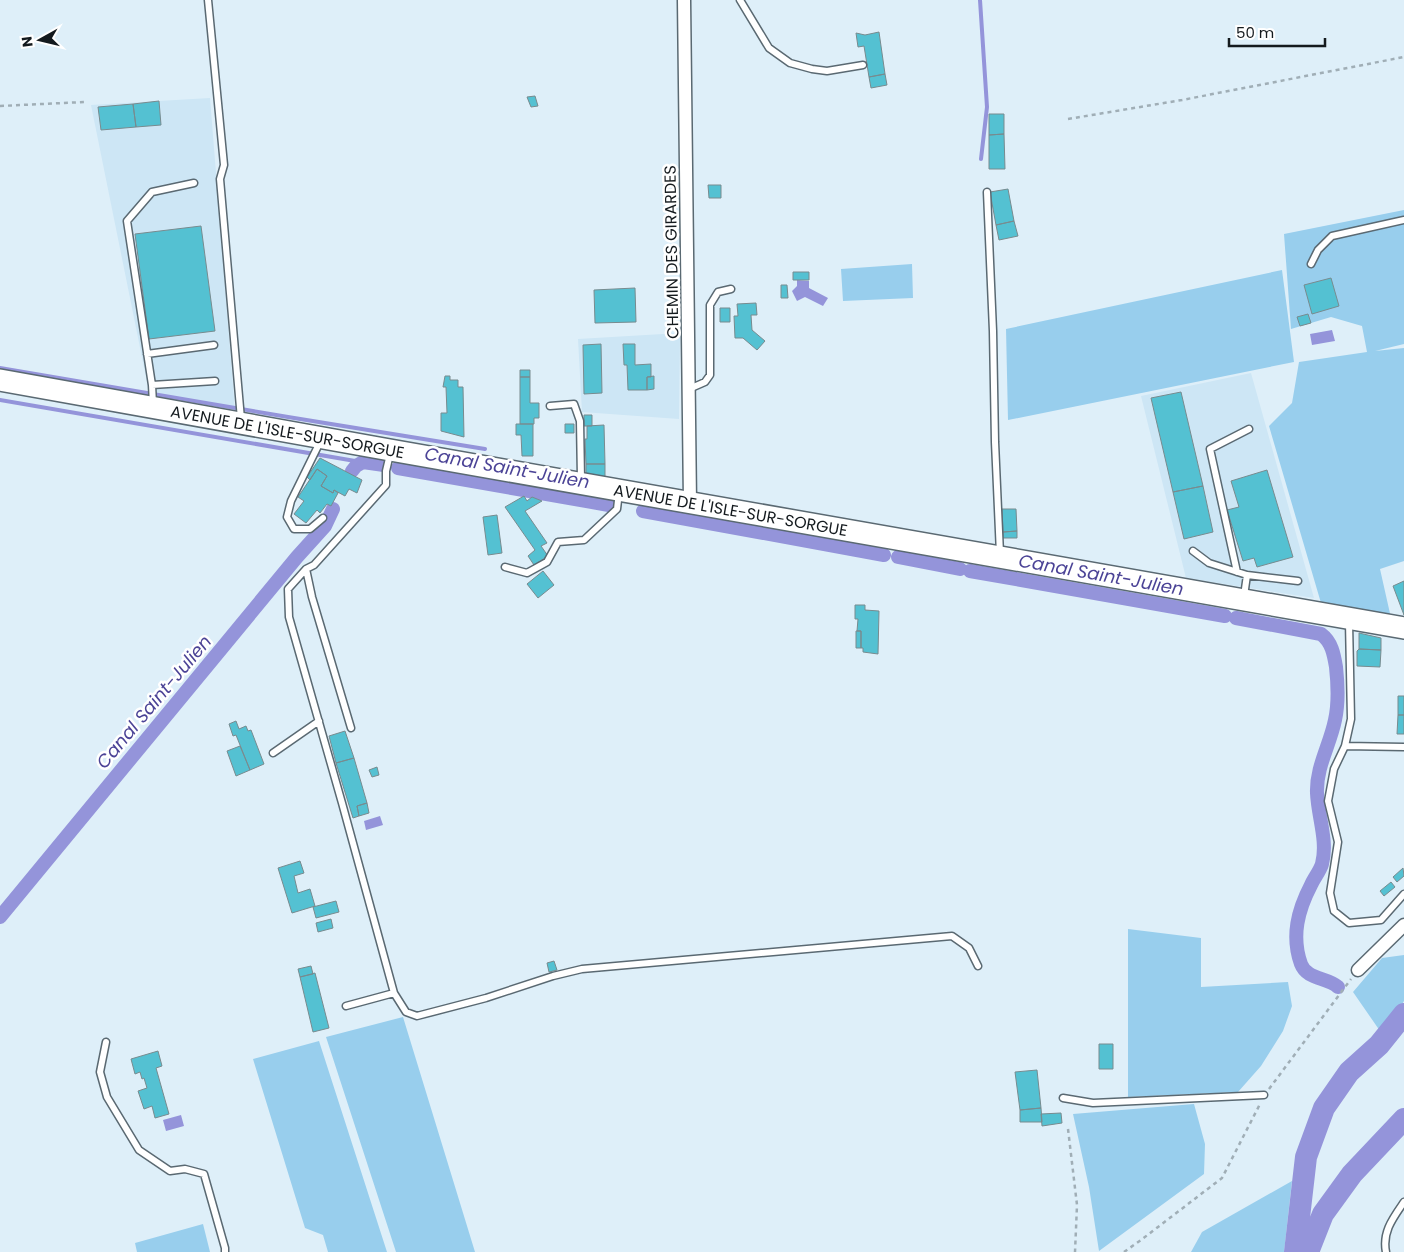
<svg xmlns="http://www.w3.org/2000/svg" width="1404" height="1252" viewBox="0 0 1404 1252" font-family="Poppins,sans-serif">
	<rect width="100%" height="100%" fill="#deeff9"/>
	<path fill="#cde6f5" d="M210 98 235 411 149 392 91 105Z
		M680 333 679 419 582 412 578 339Z
		M1251 373 1314 598 1186 578 1141 396Z"/>
	<path fill="#98ceed" d="M1404 210V344L1375 351 1404 348V561L1380 569 1391 618 1321 603 1269 426 1292 403 1299 362 1367 352 1362 326 1331 317 1291 329 1284 234Z
		M912 264 913 298 843 301 841 269Z
		M1282 270 1294 362 1008 420 1006 329Z
		M1128 929 1201 938V987L1288 982 1292 1006 1283 1031 1261 1066 1238 1092 1128 1097Z
		M1404 955V1001L1396 1015 1380 1031 1353 992 1382 958Z
		M403 1017 475 1252H396L326 1037Z
		M319 1041 387 1252H328L323 1235 305 1228 253 1059Z
		M1194 1104 1205 1144 1204 1174 1099 1251 1089 1187 1073 1114Z
		M1292 1181 1284 1252H1191L1202 1232Z
		M203 1224 210 1252H137L135 1243Z"/>
	<path fill="#9494da" d="M797 280 809 281V288L828 298 823 306 805 297 797 301 792 291 797 286Z
		M1332 330 1335 341 1312 345 1310 334Z
		M380 816 383 825 366 830 364 821Z
		M181 1115 184 1126 166 1131 163 1120Z"/>
	<g fill="none" stroke-linecap="round" stroke-linejoin="round">
		<path stroke="#9494da" stroke-width="4" d="M980 0 987 107 981 159
			M0 368 288 417 485 449
			M0 400 361 462"/>
		<path stroke="#9494da" stroke-width="14" d="M398 468 609 505
			M352 471 356 466 363 462 384 465
			M643 511 884 555
			M898 557 960 569
			M970 571 1225 616
			M1236 618 1321 634C1332 642 1334 655 1336 667 1338 685 1339 702 1335 720 1330 745 1316 767 1317 793 1318 817 1328 841 1322 864 1320 871 1314 878 1311 885 1298 910 1291 936 1301 964 1307 980 1327 977 1338 987
			M0 917 297 557 325 526 333 509"/>
		<path stroke="#9494da" stroke-width="22" d="M1295 1252 1306 1157 1324 1108 1349 1072 1379 1045 1404 1014
			M1308 1252 1323 1214 1352 1174 1404 1119"/>
	</g>
	<path fill="#54c1d2" stroke="#788b8f" d="M879 32 885 74 869 77 864 46 858 47 856 33 865 35Z
		M885 74 887 85 871 88 869 77Z
		M535 96 538 106 531 107 527 97Z
		M159 101 161 125 136 127 133 104Z
		M133 104 136 127 101 130 98 107Z
		M989 114H1004V134L989 135Z
		M1004 134 1005 169H989V135Z
		M708 185H721V198H709Z
		M1008 189 1014 221 996 225 990 192Z
		M1014 221 1018 236 999 240 996 225Z
		M201 226 215 331 149 339 135 234Z
		M793 272H809V280H793Z
		M1331 278 1339 306 1312 314 1304 285Z
		M781 285H787L788 298H781Z
		M635 288 636 322 595 323 594 290Z
		M756 303 757 315H751L752 330 765 341 757 350 743 338H735L734 316H738L737 304Z
		M720 308H730V322H720Z
		M1308 314 1311 323 1300 326 1297 317Z
		M601 344 602 393 584 394 583 345Z
		M623 344H635V365L651 364V377H647V390H628L627 365H624Z
		M520 370H530V377H520Z
		M445 376H450V380H458V387H463L464 437 441 431V413H447L446 387H443Z
		M654 376V389L647 390V377Z
		M520 377H530V403H539V418H534V424H520Z
		M1181 392 1203 486 1173 492 1151 398Z
		M584 415H592V426H584Z
		M516 424H533V456H522L521 435H516Z
		M565 424H574V433H565Z
		M604 425 605 464H586L585 439H587V426Z
		M320 458 362 480 357 493 349 489 345 496 334 490 333 493 321 486 327 476 317 469 310 480 307 477Z
		M586 464H605V478L586 474Z
		M317 469 327 476 321 486 333 493 334 490 338 493 331 506 327 504 320 513 317 510 306 523 294 514 304 501 298 497Z
		M1267 470 1293 557 1257 567 1254 558 1243 561 1227 510 1239 507 1231 481Z
		M1203 486 1213 532 1184 539 1173 492Z
		M524 496 527 501 532 497 542 501 525 511 547 543 541 546 548 556 534 565 528 556 535 550 505 507Z
		M1002 509H1016L1017 531 1003 532Z
		M497 515 502 553 488 555 483 517Z
		M1017 531V538H1003V532Z
		M543 571 554 585 538 598 527 584Z
		M1404 581V615L1393 586Z
		M855 605H865V610L879 611 878 654 863 652V648H861V631H857L858 619H855Z
		M856 631H861V648H856Z
		M1359 633 1381 638V650L1359 649Z
		M1359 649 1381 650 1380 667 1357 666V651Z
		M1398 696H1404V715H1398Z
		M1398 715H1404V734H1397Z
		M236 721 239 729 246 726 248 731 251 730 264 764 250 770 236 735 233 736 229 724Z
		M345 731 354 758 336 763 329 736Z
		M240 746 250 770 236 776 227 751Z
		M354 758 367 803 357 806 359 816 353 818 336 763Z
		M377 767 379 775 372 777 369 770Z
		M367 803 369 813 359 816 357 806Z
		M300 861 304 873 294 876 298 893 310 889 315 906 292 913 278 868Z
		M1403 868 1404 876 1397 882 1393 877Z
		M1391 882 1395 887 1384 896 1380 891Z
		M336 901 339 912 316 918 313 907Z
		M331 919 333 928 318 932 316 923Z
		M554 961 557 970 549 972 547 963Z
		M311 966 313 974 300 977 298 969Z
		M315 973 329 1028 313 1032 300 977Z
		M1099 1044H1113V1069H1099Z
		M158 1051 162 1066 156 1068 169 1114 155 1118 152 1106 144 1109 138 1091 147 1088 144 1078 142 1079 140 1072 135 1074 131 1059Z
		M1037 1070 1041 1108 1020 1110 1015 1072Z
		M1041 1108 1042 1122H1020V1110Z
		M1061 1113 1062 1123 1042 1126 1041 1114Z"/>
	<g fill="none" stroke-linecap="round" stroke-linejoin="round">
		<g stroke="#5a6972" stroke-width="9">
			<path id="lane" d="M208 0 224 165 220 179 241 419
				M740 0 769 48 790 63 812 69 827 71 863 65
				M987 192 993 331 995 442 1000 554
				M1311 264 1318 250 1332 236 1404 220
				M147 354 214 345
				M152 385 215 381
				M689 389 705 382 710 375V305L718 292 731 289
				M153 404 152 385 127 221 152 192 194 183
				M550 406 574 404 580 421 581 479
				M320 442 291 501 287 517 294 529H310L323 518
				M1193 551 1209 563 1247 575 1244 596
				M505 567 527 573 547 562 558 542 584 540 617 509 619 492
				M306 569 288 589 289 617 342 803 394 993
				M1237 572 1210 449 1249 429
				M1247 575 1298 581
				M1349 622 1351 719 1345 746 1334 769 1328 801 1338 842 1330 893 1334 911 1349 923 1381 920 1404 894
				M351 728 312 597 306 569 314 565 386 485V471L390 454
				M1345 746 1404 747
				M273 753 319 721
				M346 1006 394 993 406 1012 417 1016 486 998 553 976 582 969 952 936 969 948 978 966
				M106 1042 100 1072 107 1097 139 1150 170 1171 185 1169 204 1174 225 1248V1252
				M1063 1098 1093 1103 1264 1095
				M1386 1252C1382 1232 1393 1218 1404 1202"/>
		</g>
		<g stroke="#5a6972" stroke-width="15">
			<path id="street" d="M684 0 690 503
				M1358 970 1404 925"/>
		</g>
		<g stroke="#5a6972" stroke-width="24">
			<g id="primary">
				<path id="s1" d="M0 380 390 450 1404 628"/>
			</g>
		</g>
		<path stroke="#a0aeb6" stroke-width="2.5" stroke-dasharray="4 4" stroke-linecap="butt" d="M0 106 85 102
			M1068 119 1182 100 1404 57
			M1269 1089 1351 979
			M1068 1129 1077 1205 1075 1252
			M1124 1252 1141 1240 1222 1178 1260 1104"/>
		<use href="#lane" stroke="#fff" stroke-width="6"/>
		<use href="#street" stroke="#fff" stroke-width="12"/>
		<use href="#primary" stroke="#fff" stroke-width="21"/>
	</g>
	<g text-anchor="middle" stroke-width="5" stroke-linejoin="round" paint-order="stroke">
		<g font-size="16" fill="#141a1e" stroke="#fff">
			<text transform="translate(671 252) rotate(-91)" y="6">CHEMIN DES GIRARDES</text>
			<text dy="6" stroke="none"><textPath href="#s1" startOffset="292">AVENUE DE L'ISLE-SUR-SORGUE</textPath></text>
			<text dy="6" stroke="none"><textPath href="#s1" startOffset="742">AVENUE DE L'ISLE-SUR-SORGUE</textPath></text>
		</g>
		<g font-size="18" font-style="italic" fill="#4b4396" stroke="#fff">
			<text transform="translate(507 468) rotate(10)" y="6">Canal Saint-Julien</text>
			<text transform="translate(1101 575) rotate(10)" y="6">Canal Saint-Julien</text>
			<text transform="translate(154 702) rotate(-50)" y="6">Canal Saint-Julien</text>
		</g>
	</g>
	<g transform="translate(40 40) rotate(262)" stroke="#ffffff" stroke-width="4" paint-order="stroke">
	<path d="M0-4L9 19L0 12L-9 19Z" fill="#141a1e"/>
	<text y="-8" font-size="14" font-weight="bold" text-anchor="middle" fill="#141a1e">N</text>
	</g>
	<path d="M1229 38v8h96v-8" fill="none" stroke="#141a1e" stroke-width="2.5"/>
	<text x="1236" y="38" font-size="15" fill="#141a1e" stroke="#ffffff" stroke-width="4" paint-order="stroke">50 m</text>
</svg>
